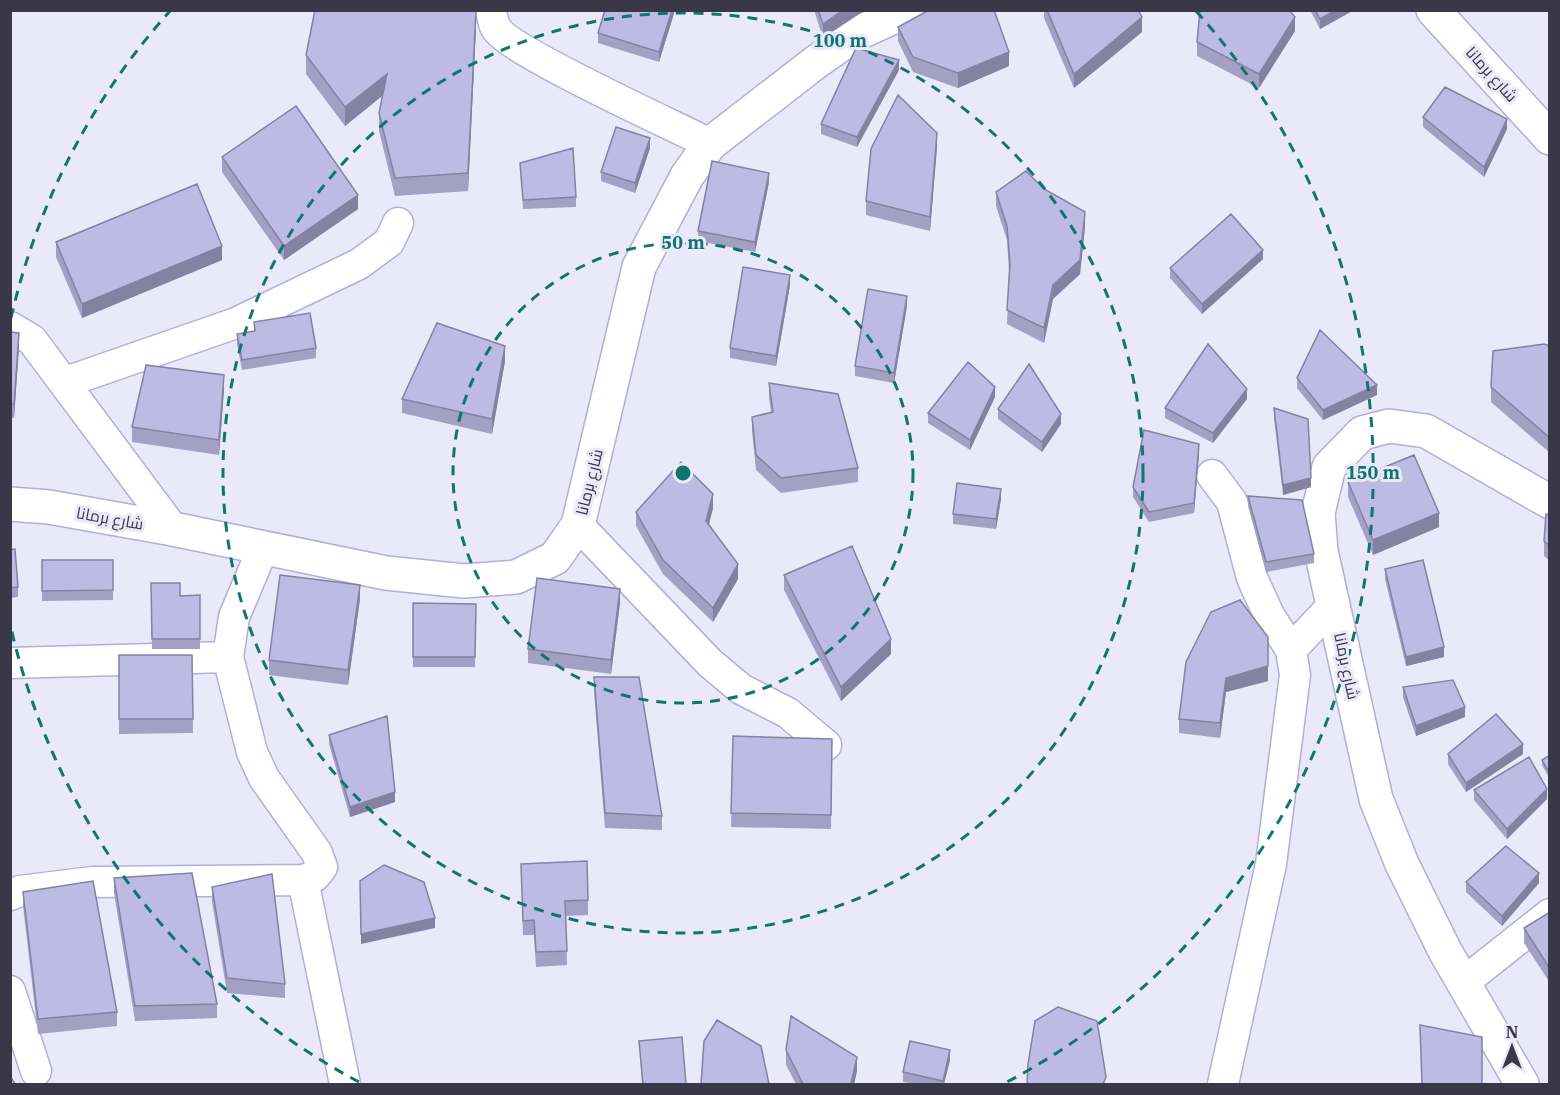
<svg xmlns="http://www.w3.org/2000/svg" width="1560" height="1095" viewBox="0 0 1560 1095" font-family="'IBM Plex Serif',Cairo,serif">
	<rect width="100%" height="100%" fill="#eae9fa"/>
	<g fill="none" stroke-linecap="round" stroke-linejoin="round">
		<g stroke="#b2aed8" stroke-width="33">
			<path id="street" d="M491 10C492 16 493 23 496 28 509 51 677 127 710 144
				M10 327 32 340 173 529
				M66 382 236 323 359 264 389 242 398 223
				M1212 475 1232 502 1252 578 1269 615 1291 650 1295 675 1271 864 1223 1084
				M578 525 710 663 741 689 788 713 826 745
				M1291 650 1334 604
				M10 663 228 657
				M303 880 345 1084
				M10 895 20 891 92 882 303 880 315 876 322 867 317 853 264 778 252 752 228 657 234 617 263 548
				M1464 982 1550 914
				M10 991 36 1071"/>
		</g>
		<g stroke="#b2aed8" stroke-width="36">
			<path id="secondary" d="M1433 10 1550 138
				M10 504 49 507 173 529 386 573 464 581 516 577 555 558 578 525 639 267 687 176 710 144 816 62 856 34 909 10
				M1522 1084 1445 951 1402 864 1376 799 1321 551 1318 513 1329 467 1362 433 1389 426 1426 431 1550 502"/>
		</g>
		<use href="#street" stroke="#fff" stroke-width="30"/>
		<use href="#secondary" stroke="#fff" stroke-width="33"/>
	</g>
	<path fill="#a3a0c4" d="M605 10H675L659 62 598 43V33Z
		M814 10H865L823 38Z
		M1044 10H1138L1142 32 1074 88 1044 18Z
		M1310 10H1354L1320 29Z
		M476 27 468 191 395 196 379 131V113L382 96 345 126 306 74V55Z
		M898 27 1009 66 958 88 913 72 898 41Z
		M1295 31 1259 88 1197 56V42Z
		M899 70 857 147 821 134V124Z
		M1423 117 1507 129 1484 177 1423 127Z
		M937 147 930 231 866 215V201Z
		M650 148 635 193 601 181V172Z
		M222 157 358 209 284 260 222 172Z
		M520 163 576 197V207L523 209Z
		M769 182 755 252 698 241V231Z
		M1044 189 1085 227 1080 274 1053 299 1044 343 1007 324 1009 272 1007 240 996 206V192Z
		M56 242 222 260 82 318 56 257Z
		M1263 259 1202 314 1170 278V268Z
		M790 285 776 366 730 358V348Z
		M907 306 894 383 855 376V366Z
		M254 322 316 348V358L242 370 237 344V334L254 331Z
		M10 332 19 347 14 418H10Z
		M1550 346V453L1491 402V387Z
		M505 361 492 434 402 413V399Z
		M1297 378 1377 395 1323 420 1297 388Z
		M769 383 858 468V482L781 493 756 470 752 431V417L771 412 769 398Z
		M224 390 219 455 132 442V427Z
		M995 397 970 450 928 423V413Z
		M1247 399 1213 443 1165 418V408Z
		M1274 408 1311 487 1283 495 1274 418Z
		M998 409 1061 424 1042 452 998 419Z
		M1199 454 1194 513 1149 522 1133 497V487Z
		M1348 482 1439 527 1373 555 1348 497Z
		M1248 496 1314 554V563L1266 572 1248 506Z
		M1001 499 996 529 953 524V514Z
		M713 508 709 525 738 579 713 622 663 574 636 526V512Z
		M1550 515V561L1544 556V541Z
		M10 550 18 587V597L10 598Z
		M42 560H113V600L42 601Z
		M1385 569 1444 657 1406 666 1385 579Z
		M784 575 891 654 841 701 784 590Z
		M151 583 180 596 200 595V649H152Z
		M360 599 348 685 269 675V660Z
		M1240 600 1268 681 1226 692 1220 738 1179 733V719Z
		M413 603 476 604 475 667H413Z
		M620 603 611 674 528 663V649Z
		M119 655H192L193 733 119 734Z
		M594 677 662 816V830L605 828 594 692Z
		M1403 687 1465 717 1416 736 1403 697Z
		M329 735 395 802 350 817 329 744Z
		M733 736 832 739 831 829 731 827Z
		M1448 754H1523L1466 792 1448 764Z
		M1550 755V779L1542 765V760Z
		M1474 790 1547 799 1507 839 1474 800Z
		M521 864 588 900V915L566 916 567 965 536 967 534 935H523Z
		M114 878 217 1004V1018L135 1021 114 893Z
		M1466 882 1539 883 1502 926 1466 892Z
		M212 887 285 984V998L227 993 212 902Z
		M23 892 117 1012V1026L38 1034 23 906Z
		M1550 912V983L1524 943V928Z
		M639 1041 686 1084H642Z
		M786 1050 857 1071 854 1084H796L786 1065Z
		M950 1060 944 1084H915L903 1082V1072Z"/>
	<path fill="#8482a0" d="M476 10V27L468 191V173Z
		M672 10H675L659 62V52Z
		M843 10H865L823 38V24Z
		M1336 10H1354L1320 29V19Z
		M1142 17V32L1074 88V74Z
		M1295 17V31L1259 88V74Z
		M1009 52V66L958 88V73Z
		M899 60V70L857 147V137Z
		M387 74V92L345 126V107Z
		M1507 119V129L1484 177V167Z
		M937 133V147L930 231V217Z
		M650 138V148L635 193V183Z
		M769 173V182L755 252V242Z
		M358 195V209L284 260V246Z
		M1085 212V227L1080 274 1053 299 1044 343V328L1053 285Z
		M222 246V260L82 318V304Z
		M1263 250V259L1202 314V304Z
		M790 275V285L776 366V356Z
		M907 296V306L894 383V373Z
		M19 333V347L14 418V404Z
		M505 346V361L492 434V419Z
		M224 375V390L219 455V440Z
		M1377 385V395L1323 420V410Z
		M995 387V397L970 450V440Z
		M1247 389V399L1213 443V433Z
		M1061 414V424L1042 452V442Z
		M1199 444V454L1194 513V503Z
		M1311 478V487L1283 495V485Z
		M1001 489V499L996 529V519Z
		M713 494V508L706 535V521Z
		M1439 513V527L1373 555V540Z
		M738 564V579L713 622V608Z
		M360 585V599L348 685V670Z
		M620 589V603L611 674V660Z
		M891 639V654L841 701V687Z
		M1444 647V657L1406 666V657Z
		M1268 666V681L1226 692 1220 738V723L1226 678Z
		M1465 707V717L1416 736V726Z
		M1523 744V754L1466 792V783Z
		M1547 789V799L1507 839V829Z
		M395 792V802L350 817V807Z
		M1539 873V883L1502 926V916Z
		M435 918V928L361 944V934Z
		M950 1050V1060L944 1084H943Z
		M857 1057V1071L854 1084H851Z"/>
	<path fill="#bdbae4" stroke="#8482a0" stroke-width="1.5" d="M315 10H476L468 173 395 178 379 113 387 74 345 107 306 55Z
		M605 10H672L659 52 598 33Z
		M818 10H843L823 24Z
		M929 10H994L1009 52 958 73 913 57 898 27Z
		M1047 10H1138L1142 17 1074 74Z
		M1200 10H1289L1295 17 1259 74 1197 42Z
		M1315 10H1336L1320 19Z
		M856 48 899 60 857 137 821 124Z
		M1445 87 1507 119 1484 167 1423 117Z
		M898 95 937 133 930 217 866 201 871 149Z
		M296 106 358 195 284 246 222 157Z
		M616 127 650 138 635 183 601 172Z
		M573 148 576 197 523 200 520 163Z
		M712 161 769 173 755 242 698 231Z
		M1026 171 1044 189 1085 212 1080 260 1053 285 1044 328 1007 310 1010 264 1007 226 996 192Z
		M197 184 222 246 82 304 56 242Z
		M1231 214 1263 250 1202 304 1170 268Z
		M743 267 790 275 776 356 730 348Z
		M868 289 907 296 894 373 855 366Z
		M310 313 316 348 242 360 237 334 255 331 254 322Z
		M437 323 505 346 492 419 402 399Z
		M1320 330 1377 385 1323 410 1297 378Z
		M10 332 19 333 14 404 10 403Z
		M1208 344 1247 389 1213 433 1165 408Z
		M1544 344 1550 346V438L1491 387 1493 351Z
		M968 362 995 387 970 440 928 413Z
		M1029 364 1061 414 1042 442 998 409Z
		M146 365 224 375 219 440 132 427Z
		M769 383 838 394 858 468 781 478 756 455 752 417 773 412Z
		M1274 408 1308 419 1311 478 1283 485Z
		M1144 430 1199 444 1194 503 1149 512 1133 487Z
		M1414 455 1439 513 1373 540 1348 482Z
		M681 462 713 494 706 521 738 564 713 608 663 560 636 512Z
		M957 483 1001 489 996 519 953 514Z
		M1248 496 1302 500 1314 554 1266 562Z
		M1546 514 1550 515V546L1544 541Z
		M852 546 891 639 841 687 784 575Z
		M15 549 18 587 10 588V550Z
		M42 560H113V590L42 591Z
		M1423 560 1444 647 1406 657 1385 569Z
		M280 575 360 585 348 670 269 660Z
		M537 578 620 589 611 660 528 649Z
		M151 583H180V596L200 595V639H152Z
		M1240 600 1268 637V666L1226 678 1220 723 1179 719 1186 662 1211 612Z
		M413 603 476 604 475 657H413Z
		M119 655H192L193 719H119Z
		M594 677H639L662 816 605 813Z
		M1453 680 1465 707 1416 726 1403 687Z
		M1496 714 1523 744 1466 783 1448 754Z
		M387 716 395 792 350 807 329 735Z
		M733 736 832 739 831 815 731 813Z
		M1550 755V774L1542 760Z
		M1529 757 1547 789 1507 829 1474 790Z
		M1506 846 1539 873 1502 916 1466 882Z
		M587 861 588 900 565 901 567 951 536 952 534 920 523 921 521 864Z
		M384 865 424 882 435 918 361 934 360 881Z
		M192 873 217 1004 135 1006 114 878Z
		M272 874 285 984 227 978 212 887Z
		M93 881 117 1012 38 1019 23 892Z
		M1550 912V969L1524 928Z
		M1058 1007 1097 1021 1106 1077 1103 1084H1027L1028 1064 1035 1021Z
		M791 1016 857 1057 851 1084H803L786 1050Z
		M717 1020 761 1046 769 1084H701L704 1041Z
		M1420 1025 1482 1037V1084H1422Z
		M682 1037 686 1084H643L639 1041Z
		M910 1041 950 1050 943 1081 903 1072Z
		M12 1079 15 1084H10V1080Z"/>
	<g fill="none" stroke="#0f766e" stroke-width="3" stroke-dasharray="10 8">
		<circle cx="683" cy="473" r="230"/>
		<circle cx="683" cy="473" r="460"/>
		<path d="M359 1082A690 690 0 0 1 11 628M11 318A690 690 0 0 1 170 11M1196 11A690 690 0 0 1 1007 1082"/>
	</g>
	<g text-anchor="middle" stroke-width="6" stroke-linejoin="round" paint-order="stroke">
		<g font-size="16" fill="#393748" stroke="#eae9fa">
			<text transform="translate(1492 74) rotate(48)" y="6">شارع برمانا</text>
			<text transform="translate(589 482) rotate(-76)" y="6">شارع برمانا</text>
			<text transform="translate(110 518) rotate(10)" y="6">شارع برمانا</text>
			<text transform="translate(1347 666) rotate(78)" y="6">شارع برمانا</text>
		</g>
	</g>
	<circle cx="683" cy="473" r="9" fill="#0f766e" stroke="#eae9fa" stroke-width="3"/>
	<g font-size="18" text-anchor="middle" font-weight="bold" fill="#0f766e" stroke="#eae9fa" stroke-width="6" stroke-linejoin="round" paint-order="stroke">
		<text x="840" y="47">100 m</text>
		<text x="683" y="249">50 m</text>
		<text x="1373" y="479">150 m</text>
	</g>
	<rect width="1560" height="1095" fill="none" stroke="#393748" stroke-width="24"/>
	<g transform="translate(1512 1047)" stroke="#eae9fa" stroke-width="4.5" paint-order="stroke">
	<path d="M0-4.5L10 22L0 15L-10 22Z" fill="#393748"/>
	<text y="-9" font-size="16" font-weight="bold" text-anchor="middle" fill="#393748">N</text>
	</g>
</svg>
